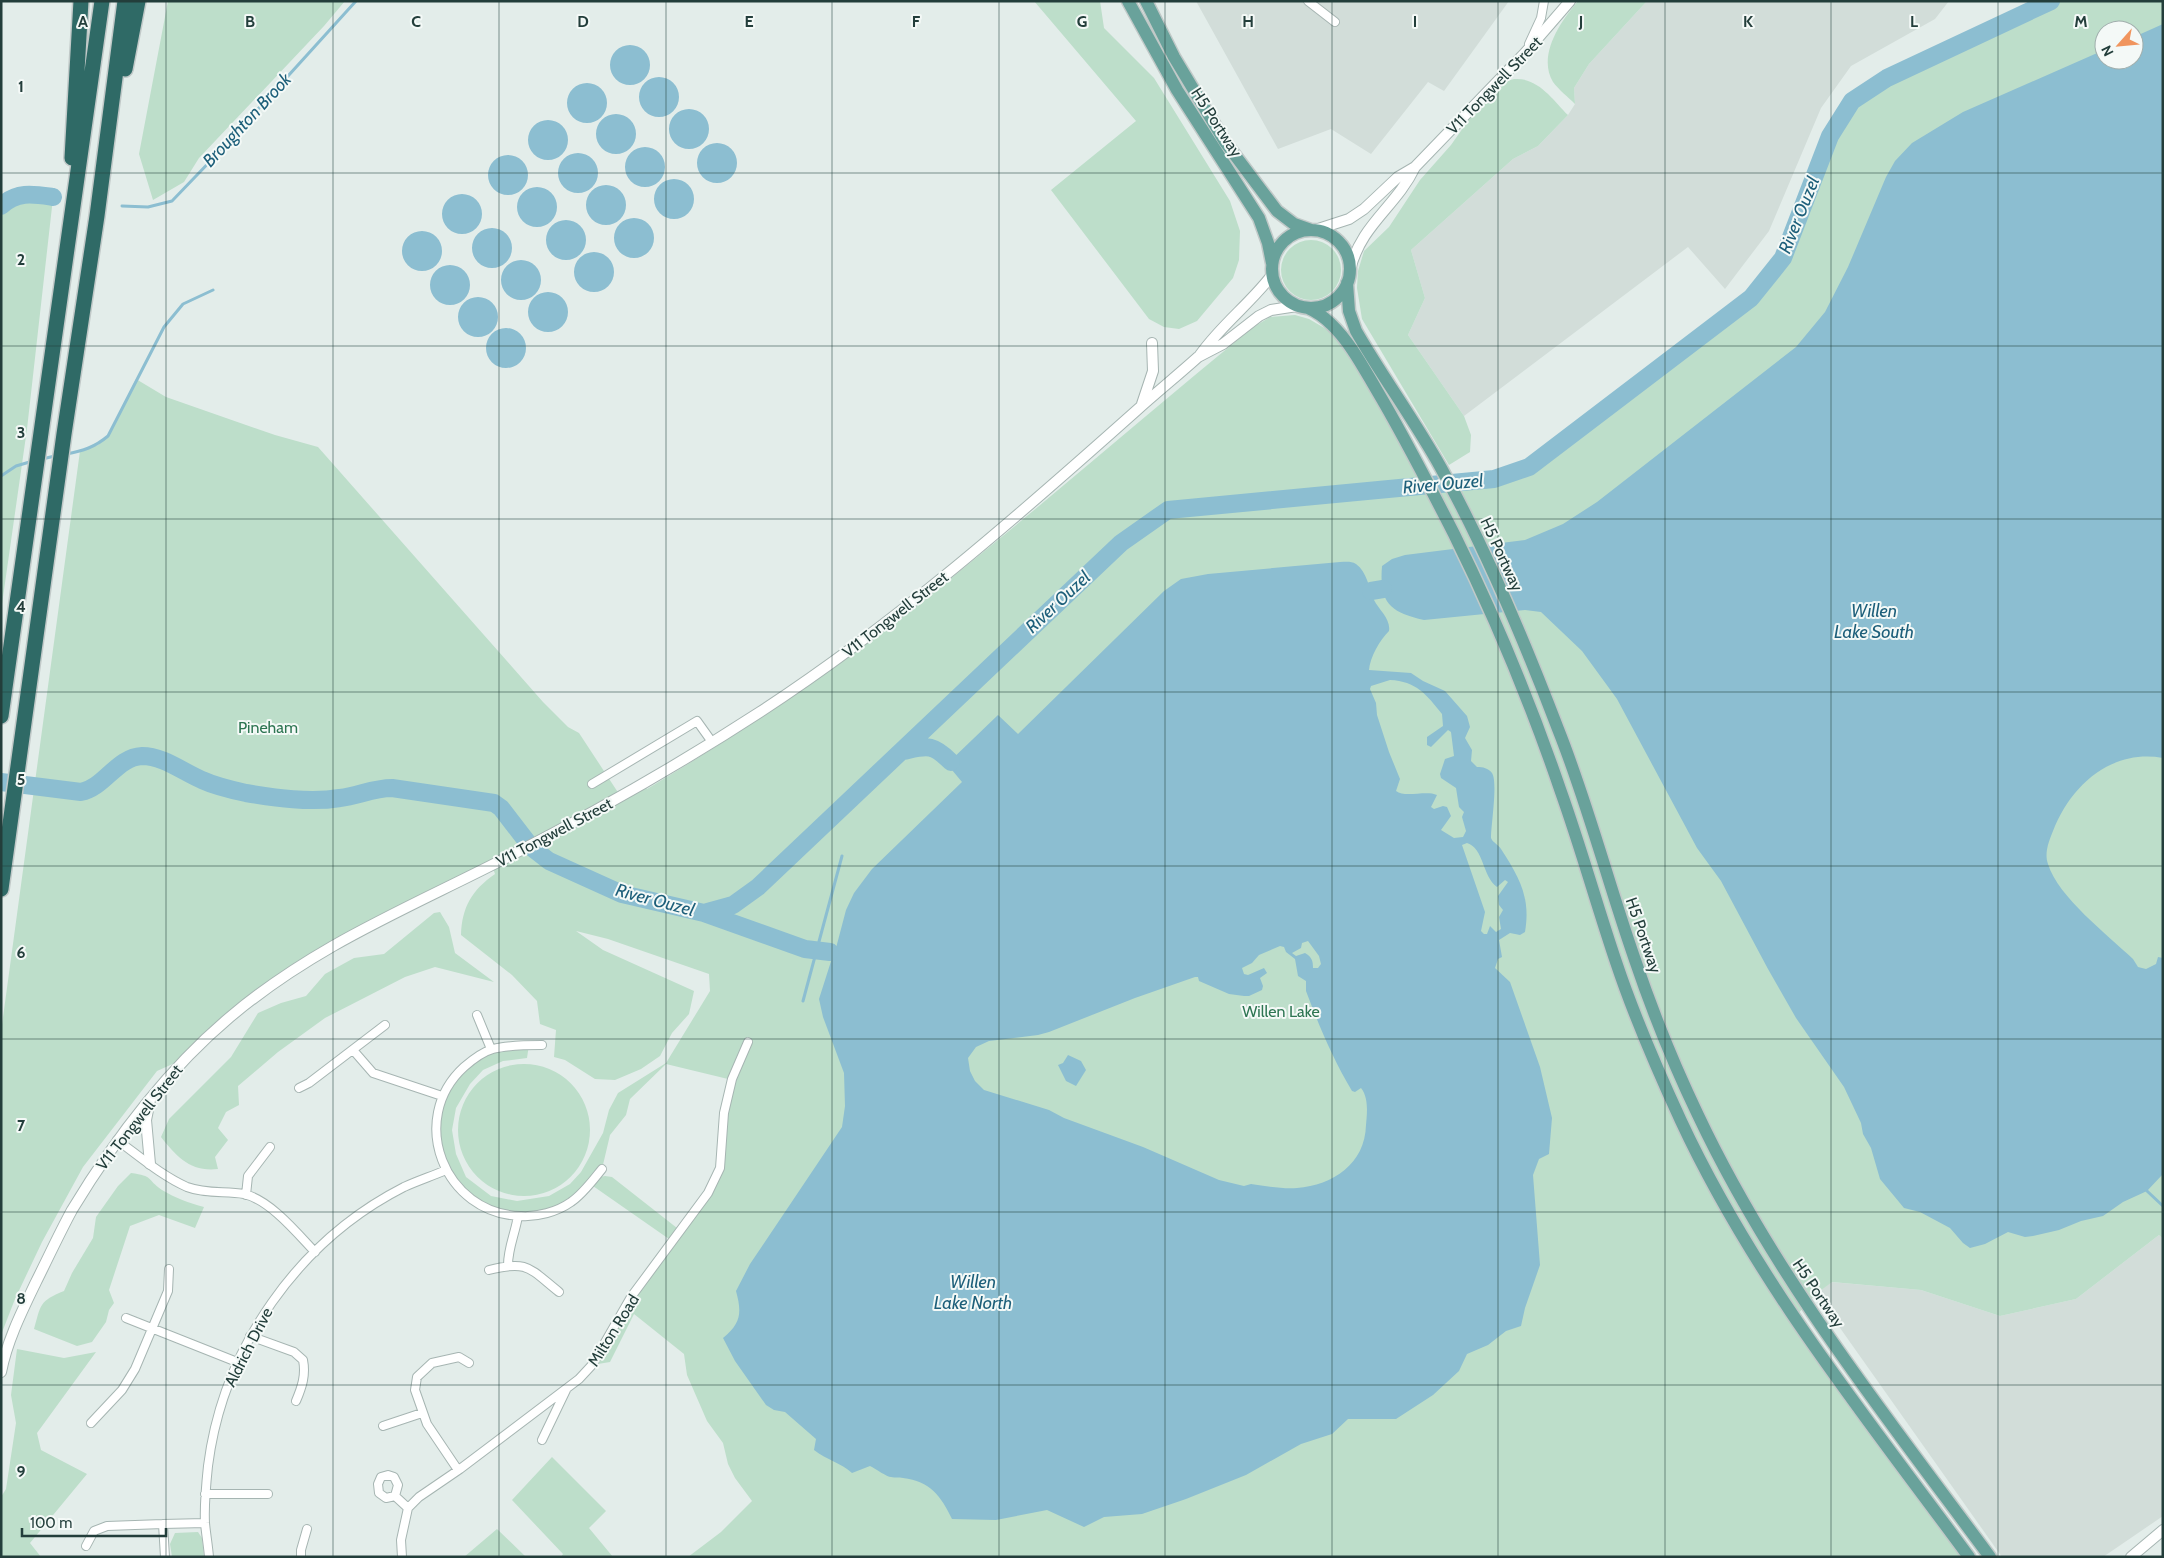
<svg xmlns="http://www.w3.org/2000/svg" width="2164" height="1558" viewBox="0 0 2164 1558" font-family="Cabin,sans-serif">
	<rect width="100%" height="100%" fill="#e3edea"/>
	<path fill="#d2ddd9" d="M1196 1H1509L1444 91 1428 82 1371 154 1331 129 1278 149Z
		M1647 1H1949L1935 19 1851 66 1821 108 1769 231 1725 289 1688 247 1464 416 1408 335 1425 298 1411 250 1513 159 1538 146 1568 115 1575 104 1574 88 1589 64Z
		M2159 1235 2163 1239V1516L2103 1557H2002L1816 1294 1831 1282 1921 1290 2000 1316 2076 1299Z"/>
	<path fill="#bddeca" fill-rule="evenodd" d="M168 1H345L324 26 199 158 184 182 153 200 139 154Z
		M1034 1H1100L1104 28 1154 78 1230 201 1240 231 1239 260 1233 278 1197 321 1179 329 1164 327 1149 319 1051 190 1136 121Z
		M1578 1H1647L1589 64 1574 88 1575 104C1568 97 1559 90 1553 82 1537 55 1561 21 1578 1Z
		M2050 1H2163V1239L2159 1235 2076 1299 2000 1316 1921 1290 1832 1282 1816 1294 1794 1318 1969 1557H688L721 1532 752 1501 735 1478 728 1464 723 1443 707 1421 687 1375 684 1354 634 1314 610 1362 592 1365 631 1297 676 1238 720 1168 728 1079 666 1064 630 1099 626 1115 610 1135 602 1169 572 1202 531 1217 490 1209 454 1183 436 1129 452 1081 491 1049 529 1045 527 1058 503 1061 483 1070 470 1084 456 1108 452 1130 456 1154 466 1177 491 1196 517 1201 549 1196 570 1184 581 1172 603 1133 609 1110 618 1093 666 1063 710 991 709 974 608 939 576 931 603 950 694 991 689 1014 672 1033 660 1056 641 1069 615 1080 595 1079 565 1060 554 1057 556 1030 540 1024 537 1001 512 975 461 935C462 907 472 890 495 874L492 865 313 957 186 1058 157 1071 83 1167 42 1242 15 1299 1 1335V1032L80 451 98 445 108 436 136 379 166 397 275 435 318 447 543 702 568 727 579 733 621 797 644 784 647 789C744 731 837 668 925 599 1036 511 1143 417 1252 328L1270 317 1295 315 1309 319 1345 340 1430 487 1494 479 1529 467 1751 298 1783 258 1830 136 1852 101 1887 78ZM2104 30H2134V60H2104Z
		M1514 79C1538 77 1553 100 1568 115L1538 146 1513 159 1411 250 1425 298 1408 335 1464 416 1471 435 1470 452 1449 465 1362 319 1357 288 1358 271 1364 251 1389 227 1420 180 1451 145 1470 118 1507 81Z
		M22 194 53 198 27 429 1 611V206L14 196Z
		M1281 270a30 30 0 1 1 60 0a30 30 0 1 1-60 0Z
		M440 912 449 927 455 953 494 982 435 967 405 977 325 1018 278 1052 238 1086 239 1105 226 1112 218 1128 228 1140 215 1157 218 1169C190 1172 177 1157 161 1137L169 1119 231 1057 258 1013 281 1003 306 996 325 974 354 958 384 954 434 913Z
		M458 1130a66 66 0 1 1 132 0a66 66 0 1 1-132 0Z
		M131 1173C154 1176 146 1179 162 1190 175 1198 189 1203 204 1207L195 1228 159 1215 130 1226 109 1290 114 1303 109 1310 106 1322 92 1342 77 1346 34 1329C41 1305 39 1301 64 1291L72 1273 93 1238 96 1217 118 1186Z
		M605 1176 612 1177 677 1228 669 1239 593 1186 600 1177Z
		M17 1349 64 1358 96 1352 37 1433 41 1450 87 1474 30 1543 41 1557H1V1497L6 1489 16 1423 11 1395Z
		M552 1457 606 1511 589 1528 613 1557H561L563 1554 512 1500Z
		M497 1529 526 1557H464Z
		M198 1532 202 1538 204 1557H172L170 1544 175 1533Z"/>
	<path fill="#8cbed1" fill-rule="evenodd" d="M2163 24V758C2111 749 2071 785 2053 831 2049 841 2044 853 2048 864 2058 897 2108 935 2133 959L2138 967 2146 969 2156 964 2158 957 2163 958V1174L2147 1191 2123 1202 2103 1216 2081 1221 2059 1230 2033 1236 2025 1237 2008 1232 1985 1244 1970 1248 1963 1243 1950 1228 1920 1212 1904 1208 1880 1179 1871 1148 1863 1134 1861 1123 1844 1087 1796 1018 1768 969 1721 881 1697 848 1617 699 1582 651 1541 612 1525 610 1424 620C1390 612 1379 603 1382 566L1392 559 1405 555 1525 540 1563 524 1597 502 1796 347 1825 312 1848 267 1886 177 1895 161 1912 143 1963 112 2104 50V60H2134V37Z
		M610 65a20 20 0 1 1 40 0a20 20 0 1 1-40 0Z
		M639 97a20 20 0 1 1 40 0a20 20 0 1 1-40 0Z
		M567 103a20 20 0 1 1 40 0a20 20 0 1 1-40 0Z
		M669 129a20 20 0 1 1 40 0a20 20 0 1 1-40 0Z
		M596 134a20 20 0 1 1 40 0a20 20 0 1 1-40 0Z
		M528 140a20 20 0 1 1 40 0a20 20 0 1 1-40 0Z
		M697 163a20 20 0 1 1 40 0a20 20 0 1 1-40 0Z
		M625 167a20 20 0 1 1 40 0a20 20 0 1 1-40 0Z
		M558 173a20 20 0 1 1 40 0a20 20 0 1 1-40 0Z
		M488 175a20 20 0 1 1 40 0a20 20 0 1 1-40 0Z
		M654 199a20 20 0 1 1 40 0a20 20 0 1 1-40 0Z
		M586 205a20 20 0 1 1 40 0a20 20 0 1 1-40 0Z
		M517 207a20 20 0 1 1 40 0a20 20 0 1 1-40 0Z
		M442 214a20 20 0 1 1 40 0a20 20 0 1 1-40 0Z
		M614 238a20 20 0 1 1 40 0a20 20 0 1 1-40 0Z
		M546 240a20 20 0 1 1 40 0a20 20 0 1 1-40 0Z
		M472 248a20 20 0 1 1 40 0a20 20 0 1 1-40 0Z
		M402 251a20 20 0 1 1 40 0a20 20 0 1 1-40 0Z
		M574 272a20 20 0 1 1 40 0a20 20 0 1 1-40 0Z
		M501 280a20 20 0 1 1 40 0a20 20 0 1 1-40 0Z
		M430 285a20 20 0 1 1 40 0a20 20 0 1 1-40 0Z
		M528 312a20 20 0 1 1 40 0a20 20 0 1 1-40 0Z
		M458 317a20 20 0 1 1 40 0a20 20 0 1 1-40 0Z
		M486 348a20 20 0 1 1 40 0a20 20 0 1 1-40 0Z
		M1340 562C1346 562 1351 561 1356 564 1367 572 1369 588 1374 600 1379 610 1391 619 1389 631 1380 640 1370 657 1369 670L1411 673 1423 681 1445 691 1467 716 1470 727 1465 738 1472 750 1471 761 1477 767C1483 767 1488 768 1492 773 1498 782 1491 825 1491 838 1493 843 1498 844 1501 849 1519 877 1531 897 1525 932L1520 935 1510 933 1499 940 1502 957 1498 959 1495 968 1510 982 1540 1067 1552 1118 1549 1154 1539 1159 1533 1175 1540 1265 1525 1308 1521 1326 1506 1331 1488 1345 1467 1354 1459 1371 1433 1395 1396 1419H1348L1332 1434 1301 1444 1246 1475 1186 1499 1142 1514 1104 1517 1084 1527 1047 1510 996 1520 952 1519C941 1496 930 1481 903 1478 899 1477 895 1478 891 1477 887 1477 876 1469 870 1466L852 1473C841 1463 827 1460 814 1450L816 1439 785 1412 774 1410 766 1405 735 1361 723 1338C741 1323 742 1313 736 1291L750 1264 842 1127 845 1106 844 1073 823 1017 819 999 833 955 830 952 836 948 846 910 854 893 872 869 962 782 947 764 998 715 1018 734 1164 591 1181 579 1208 574ZM1390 680C1416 681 1427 695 1442 714L1443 726 1427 737V745L1431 747 1448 730 1451 732 1454 756 1445 759 1440 774 1441 778 1456 788 1459 807 1464 812 1462 817 1466 831 1463 837 1454 838 1441 830 1451 816 1447 807 1443 806 1434 809 1431 807 1437 795C1426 790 1405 798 1396 791L1400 779 1389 752 1377 715 1376 703 1370 689 1371 686ZM1467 843C1484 848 1482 876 1497 887L1505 880 1508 882 1498 896 1499 905 1503 910 1499 917 1501 929 1496 932 1490 926 1487 934H1484L1481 931 1485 912 1462 845ZM1308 941 1319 956 1321 964 1318 968H1313C1313 961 1312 957 1305 953L1296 956 1292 953 1301 948 1302 943ZM1280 946 1284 947 1286 952 1295 959 1298 976 1306 981V991C1319 1026 1333 1059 1352 1091L1355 1092 1361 1088C1369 1098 1367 1114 1366 1125 1365 1164 1333 1185 1297 1188 1282 1189 1265 1186 1251 1184L1244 1186 1219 1180 1143 1147 1064 1118 1049 1110 984 1090 975 1081 970 1071 968 1058 976 1047 989 1041 1038 1035 1049 1032 1135 998 1195 977H1198L1199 981 1229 994 1244 996H1249L1262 990 1263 986 1260 978 1267 973 1264 968 1248 975 1244 974 1242 968 1252 963 1259 955Z
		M1068 1055 1081 1061 1086 1070 1076 1086 1066 1081 1058 1065 1063 1063Z"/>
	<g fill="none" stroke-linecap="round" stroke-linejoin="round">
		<path stroke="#8cbed1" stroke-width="3" d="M122 206 148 207 172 201 220 151 356 1
			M66 454C83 451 95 447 108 436L164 327 183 304 213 290
			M42 459 55 456
			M1 476 16 466 33 461
			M803 1001 842 856
			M2147 1191 2163 1206"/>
		<path stroke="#8cbed1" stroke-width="18" d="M1 206C17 191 33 194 53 197
			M1371 591 1383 589
			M903 751C927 746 932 743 951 762
			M1 782 81 792C104 788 117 757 142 756 163 756 183 772 202 780 215 786 232 790 246 793 276 798 310 803 340 798 358 796 373 788 392 788L494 803 501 808 531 847 549 861 622 894 704 913 733 905 758 887 1121 543 1168 510 1494 479 1529 467 1751 298 1783 258 1830 136 1852 101 1887 78 2051 1
			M704 913 805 949 830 952"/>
		<g stroke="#a6b5b2" stroke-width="10">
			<path id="minor" d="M1308 1 1335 22
				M1529 44 1541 18 1544 1
				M592 784 697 721 712 742
				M477 1015 491 1049
				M542 1045C526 1045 508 1045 493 1049 482 1052 472 1060 464 1067 407 1119 444 1214 521 1216 537 1217 557 1212 571 1202 583 1194 593 1180 602 1169
				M353 1050 373 1073 442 1096
				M299 1088 309 1083 385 1025
				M117 1140C139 1156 162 1176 187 1187 205 1194 225 1191 244 1194 270 1200 297 1233 315 1252
				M246 1195 248 1176 270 1147
				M508 1265C508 1248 515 1234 518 1216
				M489 1270C528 1260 529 1268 559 1292
				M126 1318 237 1362
				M250 1336 294 1352 303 1360C306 1375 302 1387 296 1401
				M91 1423 122 1390 135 1369 168 1291 169 1269
				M383 1426 422 1413
				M542 1440 566 1390
				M458 1470 427 1424 415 1390 417 1377 432 1363 459 1357 469 1363
				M205 1494H268
				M395 1496 398 1485 394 1477 388 1475 381 1477 378 1484 379 1493 386 1498 395 1496 408 1508
				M86 1546 94 1531 107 1526 163 1524
				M165 1557 163 1524 205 1523
				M209 1557C208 1545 206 1534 205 1523 204 1504 206 1485 208 1466 223 1348 298 1241 404 1187 417 1181 432 1176 446 1170
				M301 1557V1550L307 1529
				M402 1557 401 1540 408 1508 419 1497 460 1469 579 1379 592 1365 631 1297 708 1193 720 1168 724 1113 732 1079 748 1042"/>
		</g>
		<g stroke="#a6b5b2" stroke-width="12">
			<path id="tertiary" d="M1315 230 1349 219 1364 209 1398 177 1415 167 1525 53 1570 1
				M1350 270C1361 224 1396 207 1415 167
				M1200 355C1222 324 1250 304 1272 275
				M1142 404 1153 371 1152 343
				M150 1100 146 1120 150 1164
				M1 1372C7 1341 22 1311 36 1282 48 1258 59 1234 72 1210 115 1139 166 1071 230 1017 312 948 399 912 494 864 585 818 674 768 760 712 895 624 1017 517 1137 410 1157 392 1178 375 1198 357L1223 344 1259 316 1271 310 1297 306
				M2131 1557 2163 1530"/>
		</g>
		<g stroke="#c1c9c8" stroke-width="15">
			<path id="primary" d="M1128 1 1177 90 1259 218 1268 243 1272 263
				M1146 1 1174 57 1225 142 1277 211 1294 224 1311 230
				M1272 269a39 39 0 1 1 78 0a39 39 0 1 1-78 0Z
				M1347 283 1349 311 1356 331C1383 378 1415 421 1441 468 1487 551 1524 640 1558 729 1588 804 1608 883 1635 960 1653 1013 1674 1065 1698 1115 1774 1276 1885 1415 1990 1557
				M1308 308C1317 312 1324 317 1331 324 1350 342 1363 367 1376 389 1404 436 1429 485 1454 534 1495 617 1531 704 1561 792 1581 848 1597 906 1616 962 1634 1016 1657 1069 1681 1121 1755 1280 1866 1417 1969 1557"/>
		</g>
		<g stroke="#c1c9c8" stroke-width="18">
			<path id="motorway" d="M125 69 138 1
				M72 158 81 1
				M1 716 102 1
				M1 889 64 434 97 216 125 1"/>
		</g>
		<use href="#minor" stroke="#fff" stroke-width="8"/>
		<use href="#tertiary" stroke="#fff" stroke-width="10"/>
		<use href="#primary" stroke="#69a29b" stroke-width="12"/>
		<use href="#motorway" stroke="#2f6a66" stroke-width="15"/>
	</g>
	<path fill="none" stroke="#233e3b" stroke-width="1" stroke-opacity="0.55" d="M166 1V1557M333 1V1557M499 1V1557M666 1V1557M832 1V1557M999 1V1557M1165 1V1557M1332 1V1557M1498 1V1557M1665 1V1557M1831 1V1557M1998 1V1557M1 173H2163M1 346H2163M1 519H2163M1 692H2163M1 866H2163M1 1039H2163M1 1212H2163M1 1385H2163"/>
	<g text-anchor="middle" stroke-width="4" stroke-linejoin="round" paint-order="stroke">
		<g font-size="16" fill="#233e3b" stroke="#f4f9f7">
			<text transform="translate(1494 85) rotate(-46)" y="6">V11 Tongwell Street</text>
			<text transform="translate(1217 122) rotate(57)" y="6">H5 Portway</text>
			<text transform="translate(1502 554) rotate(65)" y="6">H5 Portway</text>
			<text transform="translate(895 614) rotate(-38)" y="6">V11 Tongwell Street</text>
			<text transform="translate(554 832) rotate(-28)" y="6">V11 Tongwell Street</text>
			<text transform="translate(1644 935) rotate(71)" y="6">H5 Portway</text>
			<text transform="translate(139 1117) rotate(-52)" y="6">V11 Tongwell Street</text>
			<text transform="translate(1819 1293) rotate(56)" y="6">H5 Portway</text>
			<text transform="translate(613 1330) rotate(-58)" y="6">Milton Road</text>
			<text transform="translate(248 1347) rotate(-63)" y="6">Aldrich Drive</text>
		</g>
		<g font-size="16" fill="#2d7552" stroke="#f4f9f7">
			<text x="268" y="733">Pineham</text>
			<text x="1281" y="1017">Willen Lake</text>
		</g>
		<g font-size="18" font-style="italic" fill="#1d5f7a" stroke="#f4f9f7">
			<text transform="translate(247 120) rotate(-47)" y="6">Broughton Brook</text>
			<text transform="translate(1799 215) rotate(-68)" y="6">River Ouzel</text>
			<text transform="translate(1443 484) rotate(-5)" y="6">River Ouzel</text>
			<text transform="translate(1058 602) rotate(-43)" y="6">River Ouzel</text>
			<text x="1874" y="617">Willen<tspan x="1874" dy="21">Lake South</tspan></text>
			<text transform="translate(655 900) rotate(15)" y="6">River Ouzel</text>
			<text x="973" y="1288">Willen<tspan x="973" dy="21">Lake North</tspan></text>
		</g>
	</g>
	<g font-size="16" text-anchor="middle" font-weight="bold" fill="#233e3b" stroke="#f4f9f7" stroke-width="4" stroke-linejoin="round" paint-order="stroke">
		<text x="83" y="27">A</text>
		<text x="250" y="27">B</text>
		<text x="416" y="27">C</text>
		<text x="583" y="27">D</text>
		<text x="749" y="27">E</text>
		<text x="916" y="27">F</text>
		<text x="1082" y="27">G</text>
		<text x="1248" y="27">H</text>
		<text x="1415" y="27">I</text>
		<text x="1581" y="27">J</text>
		<text x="1748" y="27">K</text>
		<text x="1914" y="27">L</text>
		<text x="2081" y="27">M</text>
		<text x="21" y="92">1</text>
		<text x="21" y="265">2</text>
		<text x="21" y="438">3</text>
		<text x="21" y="612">4</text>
		<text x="21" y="785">5</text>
		<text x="21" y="958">6</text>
		<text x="21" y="1131">7</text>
		<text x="21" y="1304">8</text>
		<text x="21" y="1477">9</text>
	</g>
	<rect width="2164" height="1558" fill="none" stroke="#233e3b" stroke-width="5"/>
	<g transform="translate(2119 45) rotate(243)"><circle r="24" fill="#f4f9f7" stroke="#a0aeac"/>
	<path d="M0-4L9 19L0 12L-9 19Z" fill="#f0955e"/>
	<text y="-8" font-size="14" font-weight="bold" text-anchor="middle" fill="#233e3b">N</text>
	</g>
	<path d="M22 1528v8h144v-8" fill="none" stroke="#233e3b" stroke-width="2.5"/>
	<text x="30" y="1528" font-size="15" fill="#233e3b" stroke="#f4f9f7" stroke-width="4" paint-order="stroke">100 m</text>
</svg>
